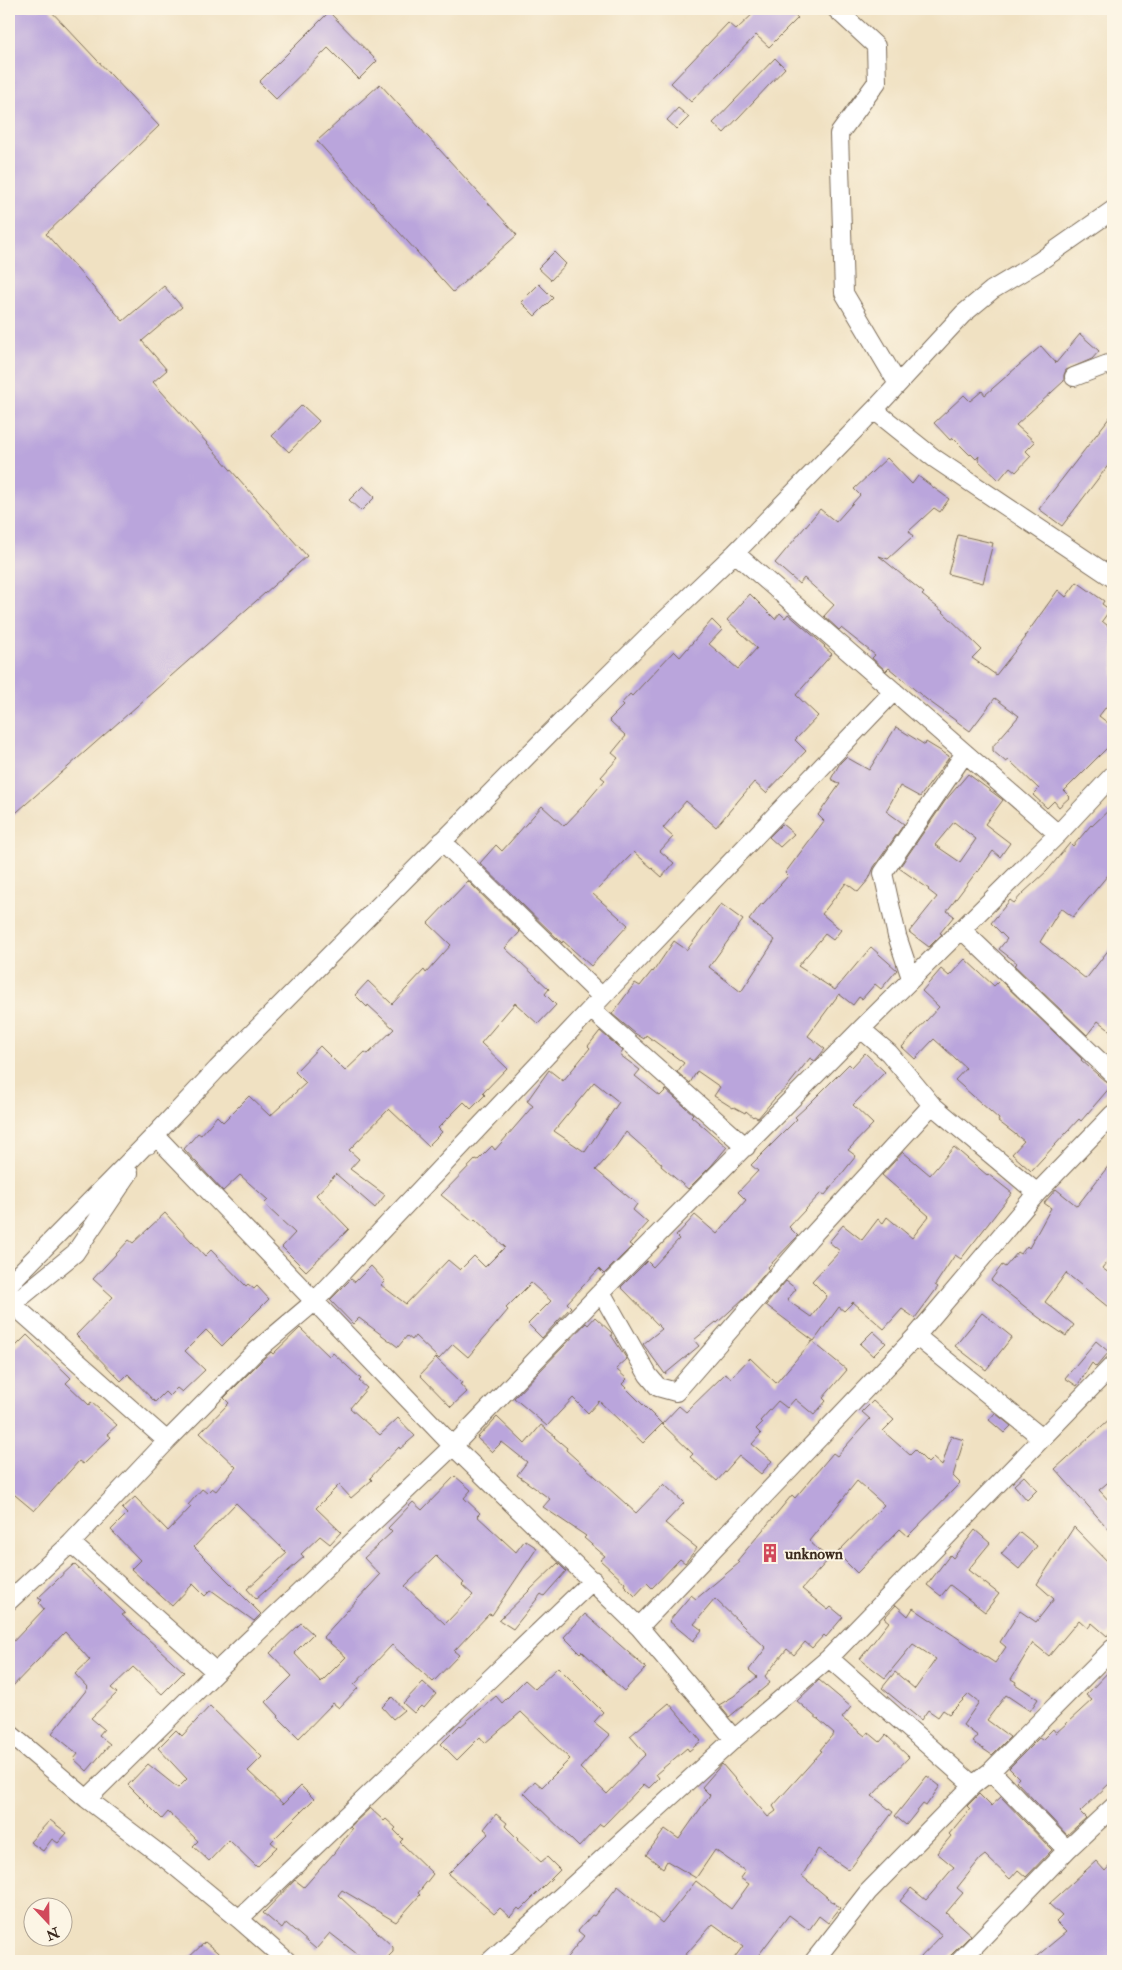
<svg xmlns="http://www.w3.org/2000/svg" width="1122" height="1970" viewBox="0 0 1122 1970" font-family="'IM FELL Double Pica',serif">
	<rect width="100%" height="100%" fill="#fcf5e5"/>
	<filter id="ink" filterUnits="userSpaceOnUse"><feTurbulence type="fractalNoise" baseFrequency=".02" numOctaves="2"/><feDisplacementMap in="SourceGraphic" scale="10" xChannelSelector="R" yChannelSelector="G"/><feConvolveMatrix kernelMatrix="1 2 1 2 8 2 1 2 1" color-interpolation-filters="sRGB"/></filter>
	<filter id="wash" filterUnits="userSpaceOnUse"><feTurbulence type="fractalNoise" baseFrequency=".0096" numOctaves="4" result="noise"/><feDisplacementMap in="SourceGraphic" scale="20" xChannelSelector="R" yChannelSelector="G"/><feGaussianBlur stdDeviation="1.12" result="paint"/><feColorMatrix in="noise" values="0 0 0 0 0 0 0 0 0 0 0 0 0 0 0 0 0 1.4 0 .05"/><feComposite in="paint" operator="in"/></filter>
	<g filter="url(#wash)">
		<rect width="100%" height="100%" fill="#f0e1c2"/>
		<g id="blocks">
			<path fill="#baa5dc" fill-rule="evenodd" d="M9 9H49L159 126 46 234 123 321 164 286 182 307 142 341 167 370 153 382 307 556 9 819Z
				M758 9H788L798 18 769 47 756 35 691 102 671 83 728 23 736 30Z
				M329 12 377 61 359 79 328 48 276 99 259 82Z
				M775 58 785 68 724 133 713 123Z
				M380 84 517 235 453 292 317 141Z
				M678 108 689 117 677 129 667 120Z
				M554 252 566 264 551 280 538 268Z
				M539 284 553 298 535 316 521 302Z
				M1080 334 1099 351 1092 359 1066 370 1064 375V381L1016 425 1035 442 1026 451 1031 456 1016 472 1010 467 999 480 978 460 979 456 976 459 971 454 970 455 953 438 950 440 934 423 964 395 970 401 982 391 985 395 1041 346 1056 363Z
				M302 405 319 421 289 452 272 436Z
				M1113 413V459L1062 526 1039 509Z
				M887 458 912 484 918 476 949 499 940 512 934 508 909 531 913 536 888 559 879 556 924 593 922 595 942 611 981 649 972 658 996 675 1026 637 1025 636 1058 590 1066 597 1077 582 1104 601 1102 604 1110 610 1102 621 1113 630V698L1099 716 1113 727V742L1064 791 1070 797 1059 807 1054 801 1047 808 1033 795 1039 789 1009 760 1006 762 993 751V746L1019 716 995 698 970 731 926 699 889 668 886 671 872 658 875 655 841 628 839 630 824 616 834 605 804 578 799 584 775 563 820 509 836 522 860 495 854 489Z
				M363 486 375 497 361 511 349 500Z
				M958 535 993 543 983 583 948 574Z
				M750 594 775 619 780 613 785 618 788 614 825 646 824 647 832 654 796 695 818 716 795 740 806 751 766 793 754 782 716 827 686 801 663 828 673 837 660 851 674 863 662 877 634 852 593 894 628 925 591 966 563 941 562 943 480 863 496 845 502 851 542 806 564 826 583 806 605 780 601 777 618 758 612 753 626 736 609 720 623 706 621 704 630 694 632 696 674 651 680 657 712 620 722 630 709 644 738 669 757 648 727 620Z
				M896 727 925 745 926 742 949 756 948 759 920 797 900 786 886 811 904 824 874 867 869 879 858 892 846 883 822 914 841 930 833 940 825 934 798 966 835 990 871 947 897 970 881 989 875 984 862 999 859 997 853 1005 839 994 808 1036 825 1049 815 1061 810 1058 787 1087 775 1098 758 1118 754 1116 753 1117 746 1111 745 1113 734 1107 733 1108 714 1096 720 1087 697 1071 690 1083 677 1072 684 1063 646 1035 644 1039 636 1034 612 1014 635 983 640 986 652 971 653 972 674 941 687 950 721 904 743 920 709 967 741 992 775 940 749 920 762 903 763 904 788 876 785 873 824 821 818 815 840 784 831 779 840 763 846 757 869 770Z
				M968 774 1003 800 985 824 1010 843 1000 857 993 851 978 872 977 871 947 911 954 916 940 933 942 934 929 947 909 932 937 897 928 890 929 889 899 868 945 801ZM954 822 976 839 960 862 935 845Z
				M1113 806V869L1073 917 1061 908 1040 942 1086 979 1113 944V1033L1098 1021 1087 1035 1014 965 1017 963 999 949 1007 939 991 923 1010 900 1014 903 1023 893 1047 871 1070 843 1073 846 1091 825 1092 826Z
				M782 824 794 834 780 847 769 837Z
				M468 881 520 932 505 948 549 989 545 994 556 1005 538 1024 515 1003 481 1043 507 1068 483 1093 485 1095 471 1109 464 1102 438 1128 442 1132 428 1146 389 1109 349 1150 359 1159 350 1169 385 1195 375 1208 336 1174 316 1195 349 1229 306 1271 282 1247 295 1233 264 1204 268 1200 240 1175 223 1191 184 1149 198 1133 201 1135 217 1116 223 1122 249 1096 270 1116 306 1083 295 1072 320 1046 345 1071 365 1052 368 1054 394 1029 368 1005 367 1007 355 995 368 981 392 1004 424 970 426 973 451 945 428 923Z
				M965 959 994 986 1000 980 1082 1059 1081 1060 1106 1082 1112 1085 1081 1121 1079 1119 1031 1171 1012 1154 1024 1141 998 1121 999 1119 955 1080 966 1068 934 1039 915 1059 902 1047 939 1007 922 991 941 969 949 976Z
				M600 1031 623 1051 620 1055 640 1070 635 1076 660 1096 666 1090 693 1114 691 1116 727 1147 712 1165 688 1189 661 1166 662 1164 626 1132 613 1151 596 1170 637 1204 633 1210 648 1223 629 1244 632 1246 604 1274 599 1269 567 1303 571 1307 542 1338 528 1324 551 1301 531 1283 506 1308 508 1310 468 1357 453 1344 439 1359 415 1336 412 1340 407 1336 398 1347 359 1318 353 1324 330 1300 351 1279 355 1282 371 1266 385 1281 381 1285 406 1304 448 1260 460 1270 474 1256 485 1267 505 1247 475 1219 473 1221 441 1195 476 1159 478 1160 492 1146 495 1150 533 1106 527 1101 549 1070 563 1081 590 1048 588 1046ZM594 1082 619 1102 585 1152 554 1131Z
				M865 1053 885 1072 853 1105 873 1124 848 1150 856 1156 825 1195 821 1193 789 1227 798 1236 767 1268 769 1269 743 1299 717 1323 716 1322 694 1340 699 1346 665 1374 643 1344 662 1329 621 1287 647 1261 653 1267 679 1239 676 1236 695 1215 717 1234 746 1200 738 1192 758 1171 751 1165 797 1119 795 1117 807 1106 849 1064 852 1067Z
				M954 1147 987 1175 988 1174 1012 1193 961 1259 955 1255 935 1285 938 1287 915 1318 902 1309 884 1329 853 1302 844 1311 839 1307 814 1341 766 1305 786 1281 796 1289 787 1300 811 1317 827 1296 812 1281 840 1251 829 1242 843 1225 862 1240 878 1219 883 1223 887 1217 912 1238 929 1216 882 1175 903 1152 930 1175Z
				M1113 1160V1254L1102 1268 1113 1276V1311L1066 1273 1045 1302 1074 1325 1066 1336 1038 1317 991 1280 1002 1265 1005 1267 1018 1252 1021 1254 1027 1246 1029 1248 1051 1208 1044 1203 1056 1189 1077 1206Z
				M165 1213 205 1256 211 1250 246 1286 248 1284 254 1289 257 1286 269 1299 222 1346 206 1330 185 1351 205 1370 182 1392 177 1388 169 1396 165 1392 155 1402 128 1374 121 1381 76 1335 113 1297 93 1279 129 1240 133 1243Z
				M982 1313 1012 1337 986 1370 955 1346Z
				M595 1317 612 1333 611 1335 627 1359 616 1369 627 1379 622 1384 662 1424 643 1443 599 1401 588 1413 573 1398 547 1426 514 1398 586 1323 588 1325Z
				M300 1328 330 1357 333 1353 361 1379 359 1381 367 1388 350 1408 380 1435 398 1418 415 1436 400 1449 399 1447 370 1478 372 1480 351 1498 339 1485 316 1508 341 1532 330 1544 320 1536 301 1554 304 1557 256 1599 247 1589 287 1553 236 1503 194 1547 261 1614 254 1621 211 1590 205 1596 193 1584 172 1606 131 1569 140 1560 111 1530 127 1514 122 1509 135 1497 168 1531 191 1507 188 1505 202 1489 207 1493 212 1488 216 1491 236 1467 200 1433 229 1403 224 1398 263 1359 271 1352 273 1354Z
				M873 1331 886 1343 873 1356 860 1344Z
				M27 1335 71 1378 66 1383 89 1405 91 1402 117 1425 107 1434 111 1437 83 1464 79 1461 34 1511 9 1490V1353Z
				M812 1341 847 1370 823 1398 826 1401 814 1415 795 1399 787 1408 778 1401 760 1421 762 1423 756 1429 761 1434 752 1444 772 1461 761 1474 739 1456 717 1481 690 1457 693 1454 662 1424 679 1406 686 1412 725 1374 731 1378 750 1358 776 1383Z
				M1096 1341 1109 1352 1096 1367 1092 1363 1077 1386 1065 1378Z
				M436 1358 462 1383 460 1384 467 1392 451 1407 420 1375Z
				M873 1401 894 1420 883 1431 910 1455 915 1450 928 1463 933 1458 942 1466 951 1436 964 1440 953 1476 960 1483 908 1536 900 1529 857 1573 837 1553 884 1505 857 1481 809 1541 829 1559 802 1589 828 1610 831 1607 843 1617 826 1637 824 1635 812 1648 805 1642 794 1655 787 1649 765 1676 770 1683 729 1717 719 1705 734 1696 757 1677 749 1670 766 1648 715 1599 694 1624 702 1630 693 1641 669 1621 691 1595 696 1599 739 1563 737 1561 792 1495 795 1498 833 1453 837 1456 870 1419 862 1412Z
				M995 1413 1011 1426 1004 1433 989 1420Z
				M1113 1416V1478L1099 1490 1113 1505V1534L1055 1469Z
				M497 1417 525 1444 541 1425 555 1436 554 1437 567 1448 566 1450 636 1513 664 1484 684 1503 665 1523 697 1548 685 1563 680 1559 652 1588 647 1583 635 1596 624 1585 625 1583 600 1560 605 1556 584 1538 586 1536 543 1507 550 1499 517 1475 527 1462 502 1442 492 1452 477 1438Z
				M455 1476 471 1490 464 1498 480 1513 477 1516 516 1552 525 1540 537 1548 492 1615 489 1614 454 1651 459 1655 433 1682 392 1645 354 1685 358 1688 339 1708 333 1703 299 1738 278 1717 279 1716 266 1702 292 1676 270 1653 301 1623 313 1634 294 1653 321 1682 346 1657 323 1637 380 1575 364 1558 392 1532 388 1528 413 1502 422 1510ZM436 1556 464 1583 462 1585 473 1595 445 1624 405 1586Z
				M1024 1476 1037 1490 1027 1500 1014 1485Z
				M1074 1527 1113 1567V1629L1107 1636 1092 1623 1088 1628 1079 1620 1049 1656 1033 1643 1011 1679 1016 1682 1015 1684 1038 1699 1030 1711 1006 1695 987 1720 1010 1737 992 1755 973 1742 978 1736 963 1725 979 1702 969 1694 949 1714 943 1710 938 1717 928 1710 921 1720 882 1688 895 1672 915 1689 936 1659 913 1644 885 1678 860 1659 889 1622 884 1618 896 1605 908 1616 913 1608 995 1663 1006 1647 1000 1642 1020 1611 1036 1622 1054 1599 1037 1584Z
				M975 1530 990 1543 968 1570 999 1594 985 1612 950 1585 941 1596 927 1585 950 1555 953 1558Z
				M1020 1532 1037 1546 1019 1569 1001 1554Z
				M558 1563 566 1571 544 1596 541 1594 513 1629 499 1620Z
				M74 1564 125 1613 122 1615 184 1672 162 1694 133 1667 111 1688 117 1693 91 1718 104 1729 99 1735 110 1744 87 1771 74 1759 78 1754 52 1733 88 1688 75 1674 90 1660 65 1632 9 1690V1646L44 1609 39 1603 42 1600 38 1598Z
				M585 1614 646 1668 624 1691 582 1651 580 1653 564 1637Z
				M558 1667 603 1712 594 1722 610 1735 580 1768 607 1794 646 1754 630 1736 669 1703 701 1741 689 1751 687 1748 656 1774 659 1778 649 1788 644 1784 603 1826 600 1824 579 1847 524 1793 535 1781 542 1787 570 1759 521 1712 485 1743 480 1737 457 1760 441 1744 460 1725 461 1726 496 1696 502 1703 525 1680 535 1689Z
				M1113 1667V1780L1080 1812 1086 1818 1067 1835 1016 1781 1019 1778 1009 1768 1039 1738 1042 1740 1053 1729 1056 1733 1092 1700 1086 1695Z
				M819 1680 851 1707 842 1718 865 1736 868 1732 880 1742 886 1735 909 1757 872 1796 893 1812 850 1869 848 1868 847 1869 818 1849 802 1876 840 1908 828 1923 819 1916 809 1930 789 1915 754 1961H732L743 1946 713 1924 680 1961H564L584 1936 578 1931 592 1915 594 1916 618 1886 662 1923 696 1881 731 1909 749 1884 740 1878 745 1871 715 1850 696 1878 667 1861 663 1868 646 1855 665 1829 679 1839 710 1795 702 1787 722 1764 768 1817 776 1811 773 1806 822 1751 820 1750 834 1733 797 1701Z
				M423 1682 436 1694 424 1708 421 1706 414 1713 403 1703Z
				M392 1697 404 1710 393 1719 382 1707Z
				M210 1706 262 1757 248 1771 283 1804 301 1786 314 1799 271 1842 277 1847 257 1867 229 1840 209 1861 193 1846 198 1841 168 1812 162 1819 128 1785 148 1764 178 1788 187 1779 158 1748 176 1730 182 1736Z
				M927 1776 940 1786 926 1806 923 1804 906 1825 895 1816Z
				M979 1794 991 1806 1001 1797 1052 1850 1026 1877 1018 1870 1010 1879 985 1855 980 1859 957 1888 963 1893 946 1913 971 1935 945 1961H917L942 1935 900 1901 911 1888 926 1900 954 1867 937 1853 951 1836 949 1834 970 1809 967 1806Z
				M370 1808 384 1821 386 1819 396 1828 394 1830 403 1839 400 1842 433 1874 418 1893 420 1895 396 1922 342 1890 338 1895 393 1947V1952L384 1961H366L330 1933 316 1949 286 1923 282 1929 263 1913 295 1880 304 1887 334 1853 352 1829 350 1827Z
				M496 1814 507 1823 505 1826 518 1839 517 1840 541 1862 547 1857 560 1870 520 1910 518 1908 510 1917 500 1908 494 1914 448 1874 489 1833 484 1829Z
				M50 1820 67 1833 58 1843 52 1839 43 1851 30 1842Z
				M1096 1861 1105 1871 1113 1862V1961H1031L1066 1932 1056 1922 1062 1916 1049 1904Z
				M205 1942 228 1961H185Z"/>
		</g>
	</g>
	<g filter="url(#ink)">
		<use href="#blocks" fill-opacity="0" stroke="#7a6a57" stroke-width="1"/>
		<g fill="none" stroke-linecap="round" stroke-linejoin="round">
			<g stroke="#7a6a57" stroke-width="20">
				<path id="minor" d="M836 9 876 46 877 82 839 134 844 293 898 384
					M1074 377 1108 364 1113 367
					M874 410 934 458 1113 578
					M735 553 1058 834
					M442 841 602 997
					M961 929 1113 1074
					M911 978 897 936 883 873 965 753
					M591 1009 746 1147
					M932 1105 1037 1193
					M148 1145 155 1135 453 1446 639 1627 734 1739
					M9 1284 155 1135 217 1069 549 734 646 638 735 553 874 410 963 314 992 290 1040 261 1113 210
					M601 1292 648 1375 658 1387 676 1392 809 1239 932 1105 889 1053 861 1029
					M9 1301 167 1441
					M9 1307 75 1253 129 1173
					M916 1336 1042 1438
					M71 1543 216 1672
					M9 1601 71 1543 167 1441 256 1351 314 1302 602 997 894 691
					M639 1627 916 1336 1037 1193 1113 1114
					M829 1658 973 1785
					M9 1733 87 1799 170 1862 239 1919 287 1961
					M991 1771 1067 1850
					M87 1799 216 1672 453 1446 601 1292 861 1029 1058 834 1113 775
					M239 1919 593 1580
					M490 1961 734 1739 829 1658 1113 1365
					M814 1961 868 1892 973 1785 991 1771 1113 1648
					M960 1961 1067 1850 1113 1807"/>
			</g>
			<use href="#minor" stroke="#fff" stroke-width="18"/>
		</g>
	</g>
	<defs>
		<g id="building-bare" transform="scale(1.5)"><path d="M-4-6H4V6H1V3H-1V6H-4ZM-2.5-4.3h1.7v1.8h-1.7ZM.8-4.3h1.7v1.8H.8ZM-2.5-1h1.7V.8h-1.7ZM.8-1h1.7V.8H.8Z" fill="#d1495b" stroke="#fcf5e5" stroke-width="2.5" paint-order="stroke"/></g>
	</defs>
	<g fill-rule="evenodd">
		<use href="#building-bare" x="770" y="1553"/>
	</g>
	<g text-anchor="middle" stroke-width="4" stroke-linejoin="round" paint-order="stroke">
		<g font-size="16" font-weight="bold" fill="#3b2a1e" stroke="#fcf5e5" text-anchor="start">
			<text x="785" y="1559">unknown</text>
		</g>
	</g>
	<rect width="1122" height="1970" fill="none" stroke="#fcf5e5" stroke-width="30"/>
	<g transform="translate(48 1922) rotate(158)"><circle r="24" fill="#fcf5e5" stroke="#afa495"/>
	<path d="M0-4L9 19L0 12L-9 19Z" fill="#d1495b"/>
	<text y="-8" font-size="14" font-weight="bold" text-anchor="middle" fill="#3b2a1e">N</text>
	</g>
</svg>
